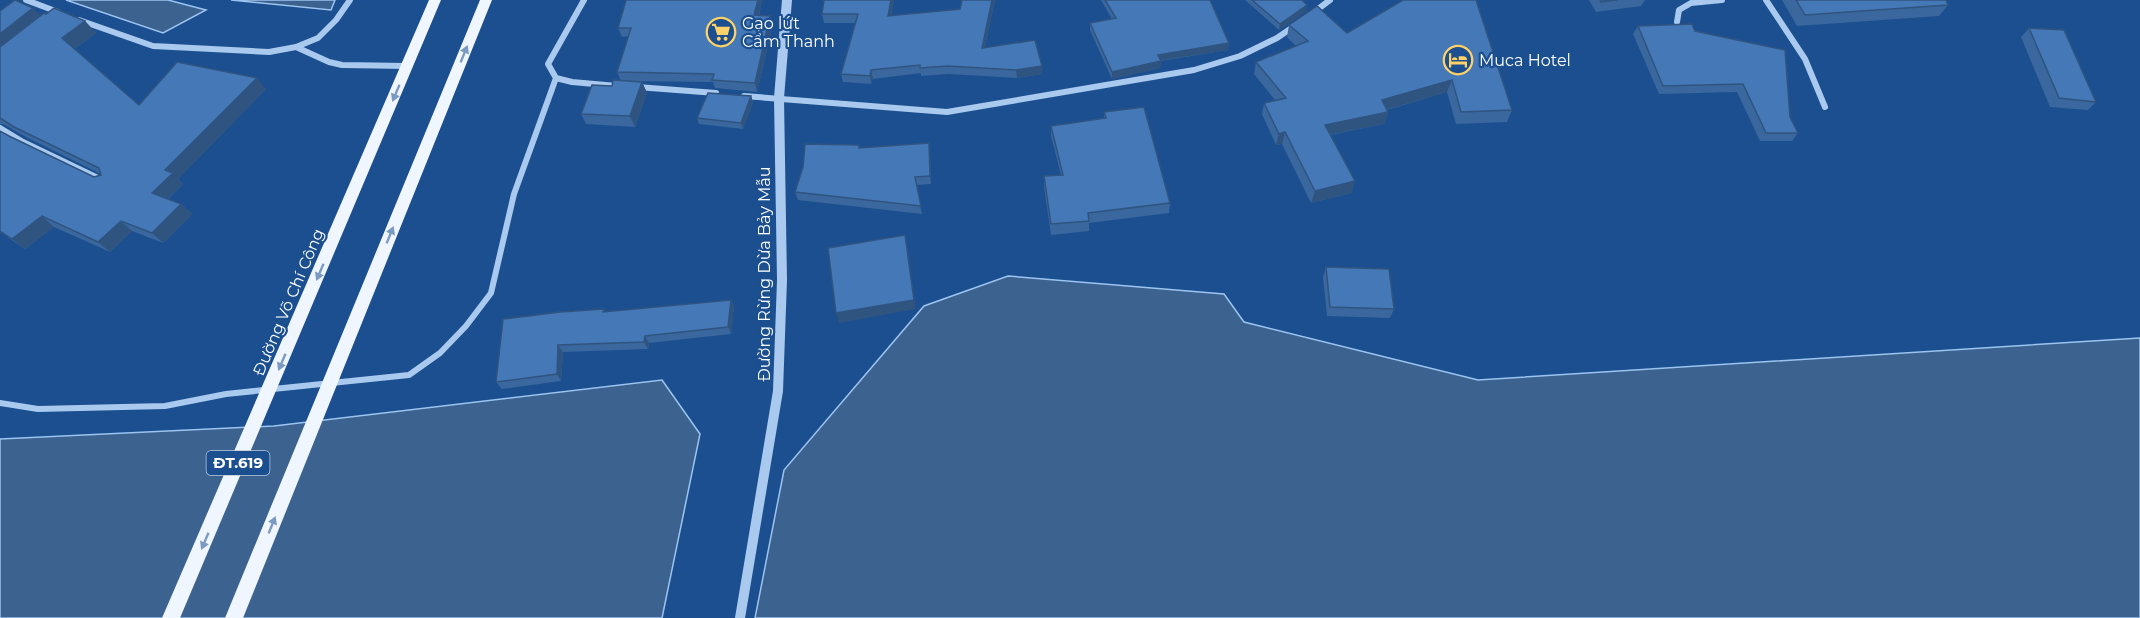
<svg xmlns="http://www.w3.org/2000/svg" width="2140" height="618" viewBox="0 0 2140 618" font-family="Montserrat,sans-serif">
	<rect width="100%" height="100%" fill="#1b4f8f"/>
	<path fill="#3c6290" stroke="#9cc4f0" stroke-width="1.5" d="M66 0H168L206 10 163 33Z
		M231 0H335L331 10Z
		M1008 276 1224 294 1244 322 1478 380 2140 338V618H755L784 470 924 306Z
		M662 380 700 434 662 618H0V439L274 426Z"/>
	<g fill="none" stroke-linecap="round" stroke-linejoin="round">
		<path stroke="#a9c9ee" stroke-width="6" d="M26 0 58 12
			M584 0 548 64 556 78 572 82 617 86
			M1766 0 1805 59 1825 107
			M1314 12 1330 0
			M79 20 153 46 269 52 296 47 318 38 336 20 350 0
			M1677 22 1679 10 1691 3 1722 0
			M296 47 329 62 342 65 407 66
			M637 87 716 93
			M744 96 947 112 1194 70 1240 56 1277 38 1293 27
			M0 128 23 142 102 180
			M0 403 38 409 165 406 226 394 409 375 440 353 466 326 491 293 514 194 556 78"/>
		<path stroke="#a9c9ee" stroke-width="10" d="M740 618 778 391 782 280 779 98 787 0"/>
		<path fill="#f0f6ff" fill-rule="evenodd" d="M429 0H441L180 618H162Z
			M480 0H492L243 618H225Z"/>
	</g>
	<path fill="#3a679d" d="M762 0 759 16H770L773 25 757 92 715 88 713 82 621 81 617 72 628 36 622 37 618 28Z
		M894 0 891 16 960 9 962 0H995L985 47 1042 74 1017 78 949 74 921 76V73L873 79 871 84 843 82 841 74 855 23H824L822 14Z
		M1101 0H1210L1228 50 1161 61 1160 68 1112 79 1090 30V23L1112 19Z
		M1245 0H1302L1306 11 1279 30Z
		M1403 0 1512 110 1507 122 1456 124 1447 92 1387 110 1388 112 1384 124 1330 135 1352 193 1311 203 1282 144 1276 145 1262 114 1264 103 1275 100 1254 74 1256 62 1296 46 1287 37 1289 25 1347 33Z
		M1589 0H1645L1641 6 1596 12Z
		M1782 0H1946L1948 5 1939 16 1797 26Z
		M0 11 40 16 46 14 85 21 96 33 74 49 139 105 266 89 178 179 183 184 168 199 181 204 192 214 163 243 132 231 110 252 54 227 25 249 0 232V131L9 136 94 177 101 175V174L26 137 3 124H0Z
		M1638 26 1695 31 1790 117 1798 133 1792 141H1760L1737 92 1659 94 1633 34Z
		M2029 28 2096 102 2088 110 2050 107 2021 37Z
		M642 82 647 93 635 127 586 124 581 114 612 86Z
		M751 96 753 102 743 129 699 124 697 118Z
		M1104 112 1170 203 1169 213 1089 223V231L1051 235 1044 187V176L1061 175 1051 136V126L1104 118Z
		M929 143 931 184 916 185 922 214 798 200 795 192 859 145 860 148Z
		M1326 267 1394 309 1390 318 1327 316 1323 277Z
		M731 300 734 307 731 334 649 343 648 349 563 352 561 381 502 389 496 382 604 309 605 312Z"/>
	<path fill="#305480" d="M758 0H762L757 24 754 15Z
		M891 0H894L889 25 888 16Z
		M992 0H995L983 56 982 48Z
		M1307 5 1306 11 1279 30 1280 24Z
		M33 8 44 19 0 54V34Z
		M770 16 773 25 757 92 755 83Z
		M85 21 96 33 73 49 62 38Z
		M1229 43 1228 50 1157 61 1158 55Z
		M1161 61 1160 68 1112 79V72Z
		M1042 66V74L1017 78 1016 70Z
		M871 70 873 79 871 84 870 76Z
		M257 78 266 89 178 179 183 184 163 203 152 193 165 170Z
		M1452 80 1447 92 1378 112 1382 100Z
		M642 82 647 93 635 127 630 116Z
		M751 96 753 102 743 129 741 123Z
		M1388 112 1384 124 1322 136 1325 125Z
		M1285 132 1282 144 1276 145 1279 134Z
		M929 143 930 151 931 184 930 176Z
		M1355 181 1352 193 1311 203 1315 191Z
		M181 204 192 214 163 243 152 233Z
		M42 216 54 227 25 249 12 239Z
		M121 221 132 231 110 252 98 242Z
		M905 235 916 309 839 323 836 313Z
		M731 300 734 307 731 334 728 327Z
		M645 336 649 343 648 349 644 342Z
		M558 345 563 352 561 381 557 374Z"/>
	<path fill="#4478b7" stroke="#305480" stroke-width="1.5" d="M15 0 33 8 0 34V11Z
		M626 0H758L754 15 770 16 755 83 712 80 714 74 617 72 631 28H618Z
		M824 0H891L888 16 960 9 962 0H992L982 48 1035 40 1042 66 1016 70 948 66 920 68V65L871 70 870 76 841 74 858 14H822Z
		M1105 0H1210L1229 43 1158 55 1161 61 1112 72 1090 23 1116 18Z
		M1252 0H1302L1307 5 1280 24Z
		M1403 0H1476L1512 110 1461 112 1452 80 1382 100 1388 112 1325 125 1355 181 1315 191 1285 132 1279 134 1264 103 1286 98 1256 62 1308 41 1289 25 1317 6 1347 33Z
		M1600 0H1617L1601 2Z
		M1796 0H1946L1948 5 1805 15Z
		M54 8 85 21 62 38 139 105 177 62 257 78 165 170 173 173 152 193 181 204 152 233 121 221 98 242 42 216 12 239 0 231V131L9 136 94 177 101 175 99 168 14 127 0 118V47L44 13 46 14Z
		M1692 24 1695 31 1785 50 1790 117 1798 133H1766L1743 84 1663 86 1638 26Z
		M2029 28 2064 30 2096 102 2059 98Z
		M613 80 642 82 630 116 581 114 592 85 612 86Z
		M708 93 751 96 741 123 697 118Z
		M1144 107 1170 203 1088 213 1089 221 1051 224 1044 176 1063 175 1051 126 1106 118 1104 112Z
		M929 143 930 176 915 177 921 206 795 192 803 167 805 144 859 145V148Z
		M905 235 914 300 836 313 828 248Z
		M1326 267 1389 269 1394 309 1330 307Z
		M731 300 728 327 645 336 644 342 558 345 557 374 496 382 503 319 560 312 604 309 603 312Z"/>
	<defs><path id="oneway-solid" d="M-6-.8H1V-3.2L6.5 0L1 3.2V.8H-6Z" transform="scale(1.5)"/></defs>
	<g fill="#7b9ac1">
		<use href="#oneway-solid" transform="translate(464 54) rotate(-68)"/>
		<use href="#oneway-solid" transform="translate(396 93) rotate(113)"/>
		<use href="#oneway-solid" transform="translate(390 235) rotate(-68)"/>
		<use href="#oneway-solid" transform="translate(320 272) rotate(113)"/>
		<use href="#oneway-solid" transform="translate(282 362) rotate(113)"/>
		<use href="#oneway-solid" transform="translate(272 525) rotate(-68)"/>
		<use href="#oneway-solid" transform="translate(205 541) rotate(113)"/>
	</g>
	<defs>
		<g id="supermarket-ring" transform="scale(1.5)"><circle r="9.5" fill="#1b4f8f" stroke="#ffd166" stroke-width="1.5"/><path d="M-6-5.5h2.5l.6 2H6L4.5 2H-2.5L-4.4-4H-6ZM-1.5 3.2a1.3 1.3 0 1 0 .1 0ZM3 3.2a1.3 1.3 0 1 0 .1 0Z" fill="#ffd166"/></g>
		<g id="hotel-ring" transform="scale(1.5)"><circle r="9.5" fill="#1b4f8f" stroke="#ffd166" stroke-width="1.5"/><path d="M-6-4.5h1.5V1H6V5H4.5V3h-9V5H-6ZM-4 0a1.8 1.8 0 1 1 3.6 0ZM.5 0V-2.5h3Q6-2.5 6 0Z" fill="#ffd166"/></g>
	</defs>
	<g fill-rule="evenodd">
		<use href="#supermarket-ring" x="721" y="32"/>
		<use href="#hotel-ring" x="1458" y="60"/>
	</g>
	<g text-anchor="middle" stroke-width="4.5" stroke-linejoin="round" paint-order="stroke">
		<rect fill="#1b4f8f" stroke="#bbcadd" stroke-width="1.5" x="206.5" y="451" width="63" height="24" rx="4.5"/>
		<g font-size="15" font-weight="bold" fill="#fff">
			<text x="238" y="468">ĐT.619</text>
		</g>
		<g font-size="16" fill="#fff" stroke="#1b4f8f" text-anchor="start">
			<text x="742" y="29">Gạo lứt<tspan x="742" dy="18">Cẩm Thanh</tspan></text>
			<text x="1479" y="66">Muca Hotel</text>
		</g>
		<g font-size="16" fill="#fff" stroke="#1b4f8f">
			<text transform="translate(764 274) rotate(-90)" y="6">Đường Rừng Dừa Bảy Mẫu</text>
			<text transform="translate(288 302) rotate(-67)" y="6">Đường Võ Chí Công</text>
		</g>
	</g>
</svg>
